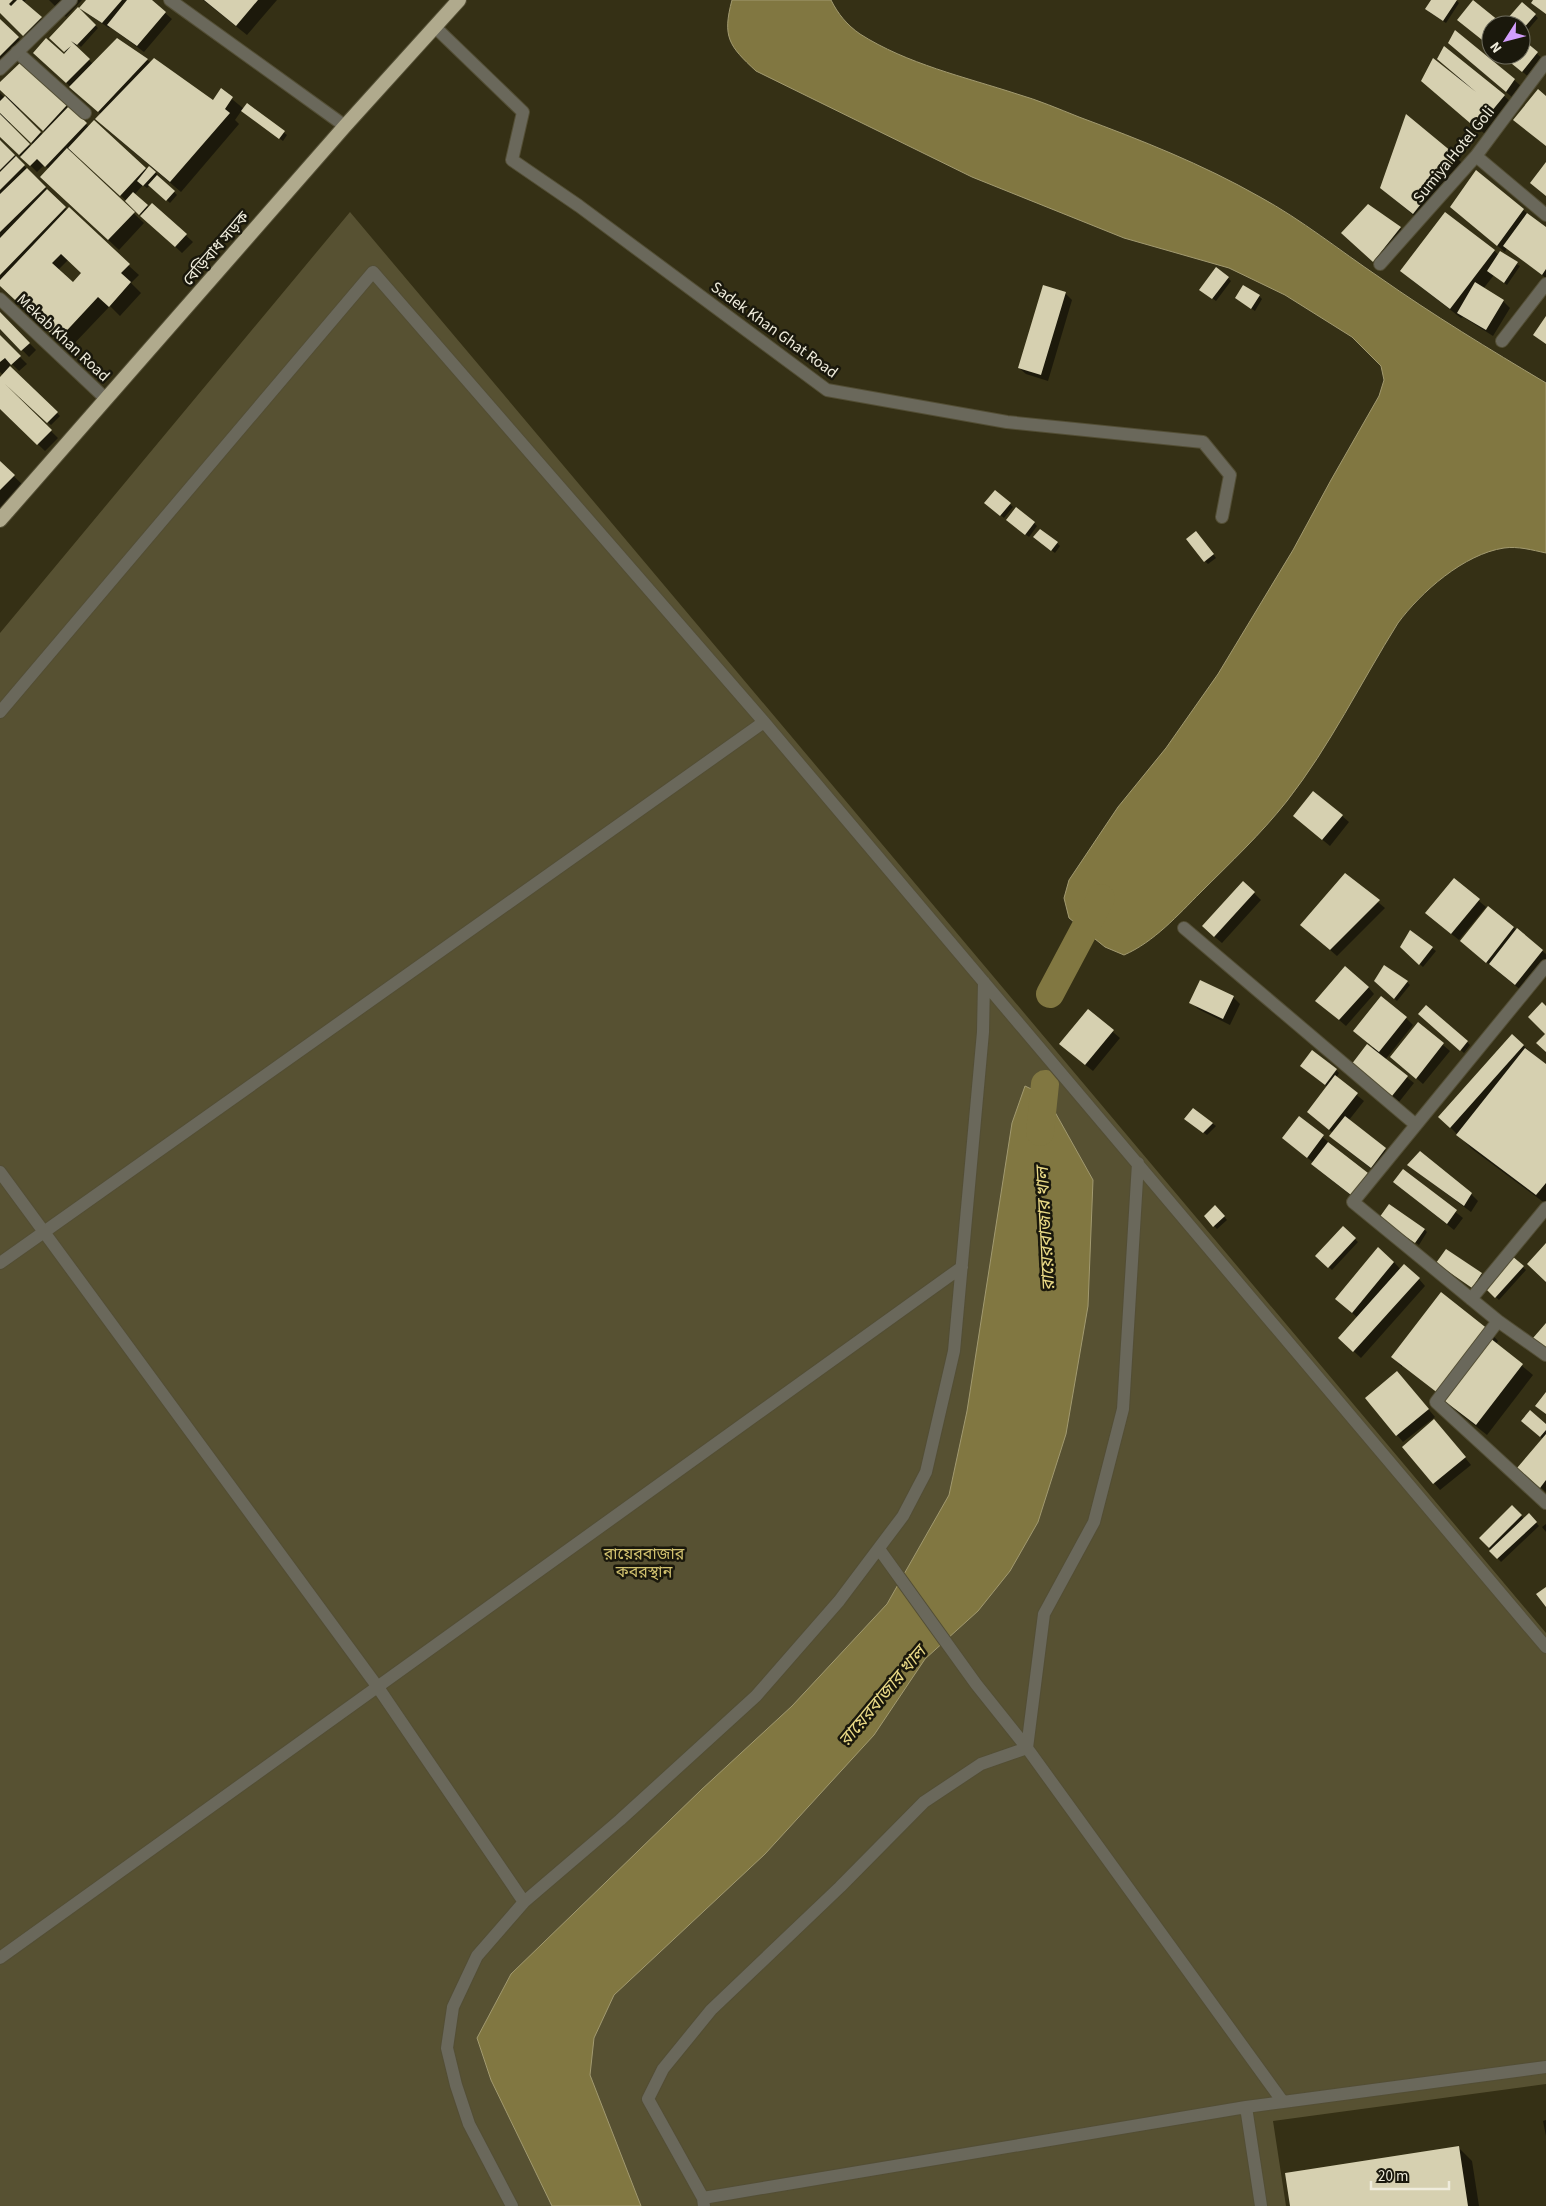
<svg xmlns="http://www.w3.org/2000/svg" width="1546" height="2206" viewBox="0 0 1546 2206" font-family="'Source Sans 3','Noto Sans Bengali',sans-serif">
	<rect width="100%" height="100%" fill="#353015"/>
	<path fill="#575132" d="M350 212 1546 1633V2084L1273 2121 1286 2206H0V633Z"/>
	<path fill="#817741" stroke="#a29a70" d="M732 0H831C838 14 847 25 860 34 907 64 965 77 1017 94 1038 100 1059 109 1079 117 1141 140 1202 164 1260 197 1302 220 1339 250 1379 277 1433 315 1489 349 1546 383V553C1532 550 1518 546 1504 548 1464 554 1421 592 1398 623 1361 682 1330 746 1287 801 1261 834 1230 863 1201 892 1178 915 1154 942 1124 955L1105 947 1069 918 1064 898 1069 880 1118 807 1166 748 1218 674 1293 550 1331 480 1379 396 1384 380 1381 366 1352 337 1285 295 1229 268 1124 238 972 177 756 71C729 46 722 37 732 0Z
		M1025 1086 1046 1096 1093 1180 1088 1306 1066 1434 1038 1522 1010 1571 978 1611 925 1659 874 1735 765 1854 614 1995 594 2038 590 2075 641 2206H552L491 2080 477 2038 511 1974 701 1790 792 1706 887 1604 949 1495 967 1411 1012 1123Z"/>
	<path fill="#0007" fill-rule="evenodd" d="M0 0H26L23 3 44 21 27 38 0 12Z
		M49 0H82L66 17Z
		M88 0H150L172 19 144 52 110 27 109 28 88 14 81 8Z
		M203 0H277L247 35Z
		M1432 0H1456L1459 3 1446 23 1429 12Z
		M1522 4 1538 18 1526 32 1521 28V25H1518Z
		M78 9 98 28 81 47 78 44 75 47 93 64 147 60 213 102 221 90 244 109 247 105 287 135 283 141 242 110 235 120 239 124 181 192 107 129 101 114 41 60 64 56 67 53 51 38Z
		M0 20 24 44 0 69Z
		M1521 40 1544 60 1530 78 1501 55H1521Z
		M1449 43 1514 80 1521 86 1513 98Z
		M21 64 89 127 94 122 147 171 155 172 177 195 170 203 150 185 147 188 143 185 134 195 149 208 152 204 193 242 182 253 73 151 71 154 144 223 119 250 52 187 49 169 44 165 37 172 0 135V93L5 98 7 95 0 88V84ZM20 108 45 132 43 135 19 110ZM11 123 33 144 31 147 9 125Z
		M1446 66 1504 96 1511 102 1485 134 1429 87 1457 76Z
		M0 141 67 210 139 275 131 283 141 293 120 316 110 306 69 349 0 284ZM68 260 83 274 73 284 58 270Z
		M1457 158 1467 168 1424 224 1381 188Z
		M1451 207 1523 210 1546 229V278L1507 248 1505 252Z
		M1400 228 1407 235 1381 268 1349 239Z
		M1494 251 1499 255 1520 266 1507 285 1494 275 1483 289 1503 301 1510 308 1493 336 1463 317 1461 318 1413 281 1402 271Z
		M1228 278 1231 281 1216 301 1204 292Z
		M1065 293 1072 300 1048 381 1026 374 1019 368Z
		M1259 296 1262 299 1255 311 1236 298Z
		M0 313 36 350 29 357 0 327Z
		M0 337 27 364 19 371 12 364 9 366 60 416 51 425 1 377 3 375 0 372Z
		M0 381 58 438 45 451 0 408Z
		M0 463 24 486 0 510Z
		M995 491 1013 507 1004 518 989 506Z
		M1011 523H1034L1037 526 1029 537Z
		M1199 535 1216 558 1208 564 1205 561Z
		M1038 540 1057 543 1060 546 1055 553Z
		M1342 816 1349 822 1330 846 1301 822Z
		M1345 875 1385 908 1337 956 1308 931Z
		M1454 880 1486 907 1459 940 1434 920Z
		M1254 893 1261 900 1222 943 1210 933Z
		M1489 908 1546 954V961L1522 991 1469 948Z
		M1410 932 1436 951 1423 967 1401 947Z
		M1375 981 1407 982 1410 985 1397 1001Z
		M1201 982 1233 997 1240 1004 1230 1025 1198 1009 1191 1002Z
		M1368 987 1374 994 1346 1026 1317 1001Z
		M1088 1011 1120 1038 1093 1071 1068 1051Z
		M1422 1017 1467 1042 1470 1045 1464 1053Z
		M1406 1018 1413 1025 1385 1060 1414 1083 1399 1102 1360 1072 1373 1047 1354 1031Z
		M1418 1024 1450 1051 1423 1084 1392 1057Z
		M1512 1036 1546 1065V1204L1472 1149 1446 1123Z
		M1312 1052 1336 1070 1339 1073 1336 1078 1364 1101 1349 1120 1392 1156 1378 1174 1338 1143 1331 1136 1333 1133 1308 1112 1328 1087 1304 1069Z
		M1193 1110 1216 1126 1207 1135 1189 1122Z
		M1300 1118 1373 1180 1358 1201 1320 1171 1314 1163 1283 1138Z
		M1408 1165 1471 1194 1478 1201 1471 1212Z
		M1403 1170 1463 1218 1454 1230 1394 1182Z
		M1215 1207 1227 1220 1217 1229 1205 1216Z
		M1384 1221 1424 1229 1427 1232 1419 1245Z
		M1343 1228 1358 1242 1332 1270 1317 1256Z
		M1512 1258 1526 1270 1499 1300 1485 1287Z
		M1394 1262 1401 1270 1419 1279 1425 1286 1361 1358 1347 1345 1358 1318 1343 1305Z
		M1441 1266 1481 1274 1484 1277 1476 1290Z
		M1488 1330 1498 1341 1496 1344 1533 1375 1487 1435 1454 1409 1444 1399 1445 1397 1402 1364V1367L1393 1357Z
		M1404 1380 1435 1417 1403 1442 1397 1435Z
		M1526 1424 1546 1425V1492L1518 1468 1543 1439Z
		M1441 1428 1471 1465 1440 1490 1403 1447Z
		M1512 1506 1524 1519 1529 1515 1539 1526 1501 1562 1480 1538Z
		M1546 1524V1532L1542 1527Z
		M1546 2120V2136L1543 2121Z
		M1458 2147 1472 2161 1479 2206H1291Z"/>
	<g fill="none" stroke-linecap="round" stroke-linejoin="round">
		<path stroke="#817741" stroke-width="28" d="M1050 994 1101 898
			M1040 1132 1045 1084"/>
	</g>
	<path fill="#d6d0b0" fill-rule="evenodd" d="M0 0H13L9 4 11 6 17 0H22L42 17 23 36 0 13Z
		M86 0H122L102 23 79 8Z
		M127 0H152L166 12 137 46 107 25Z
		M204 0H258L236 26Z
		M1431 0H1457L1443 21 1425 9Z
		M1473 0 1504 25H1491V47L1457 20Z
		M1533 0H1546V14L1531 3Z
		M1522 2 1536 14 1522 30 1521 25H1517L1508 18Z
		M78 7 96 25 77 45 71 41 90 59 66 83 33 53 46 38 64 54 71 46 64 52 49 38Z
		M0 19 19 37 0 56Z
		M1455 30 1515 79 1506 92 1448 43Z
		M117 38 148 59 98 112 69 87Z
		M1521 38 1538 52 1522 72 1501 55H1521Z
		M1444 46 1505 95 1477 129 1421 81 1433 58 1476 92 1437 59Z
		M154 58 213 100 221 88 233 97 225 109 230 113 170 182 95 119Z
		M21 62 67 105 43 131 0 90V82Z
		M1538 89 1546 96V146L1513 120Z
		M5 96 41 132 31 143 0 113V101Z
		M247 103 285 131 279 139 241 111Z
		M69 106 87 123 45 167 37 159 30 166 20 157Z
		M0 114 30 144 19 155 0 137Z
		M1406 114 1458 157 1413 214 1380 188Z
		M94 120 146 168 120 196 68 148Z
		M0 140 15 155 0 170Z
		M67 148 135 212 108 240 40 177Z
		M16 156 25 165 0 190V172Z
		M1546 162V196L1530 183Z
		M149 166 156 172 143 186 137 181Z
		M27 168 46 187 0 232V194Z
		M1476 170 1524 209 1497 246 1450 207Z
		M157 175 175 191 166 201 148 185Z
		M47 189 66 207 0 275V238Z
		M133 192 148 205 139 215 125 201Z
		M152 203 187 234 175 247 140 216Z
		M1368 204 1401 227 1373 262 1341 233Z
		M69 207 130 264 121 273 131 282 109 307 98 297 58 340 0 286V280ZM61 254 81 273 73 282 52 263Z
		M1445 212 1495 250 1450 309 1400 271Z
		M1527 213 1546 227V269L1542 275 1503 246Z
		M1500 251 1518 262 1504 283 1487 271Z
		M1216 267 1229 277 1212 299 1199 290Z
		M1475 282 1504 300 1486 330 1457 313Z
		M1043 285 1066 292 1041 375 1018 368Z
		M1243 285 1260 295 1251 309 1235 298Z
		M0 312 30 343 21 351 0 329Z
		M1546 316V344L1533 335Z
		M0 335 21 356 11 365 5 358 0 362Z
		M10 366 58 412 47 423 5 384 52 430 37 445 0 409V377Z
		M0 461 15 475 0 490Z
		M995 490 1011 503 1000 516 984 503Z
		M1016 507 1035 522 1025 535 1006 520Z
		M1040 529 1058 542 1051 551 1033 537Z
		M1196 531 1214 554 1204 562 1186 539Z
		M1313 791 1343 815 1322 840 1293 816Z
		M1345 873 1380 900 1330 950 1300 925Z
		M1454 878 1480 899 1451 934 1425 913Z
		M1243 881 1255 892 1214 937 1202 926Z
		M1488 906 1514 927 1486 963 1460 941Z
		M1517 928 1543 950 1515 985 1489 964Z
		M1410 930 1433 947 1419 965 1400 947Z
		M1384 965 1408 981 1394 999 1374 981Z
		M1345 966 1369 987 1339 1020 1315 1001Z
		M1200 980 1234 996 1223 1019 1189 1003Z
		M1381 996 1407 1017 1379 1052 1353 1031Z
		M1542 1002 1546 1006V1052L1536 1043 1545 1034 1528 1017Z
		M1426 1005 1468 1041 1460 1051 1418 1014Z
		M1088 1009 1114 1030 1085 1065 1059 1044Z
		M1418 1022 1444 1043 1416 1079 1390 1057Z
		M1512 1034 1524 1045 1450 1128 1438 1117Z
		M1367 1044 1408 1076 1392 1096 1351 1065Z
		M1525 1048 1546 1064V1183L1536 1195 1456 1135Z
		M1312 1050 1337 1069 1325 1085 1300 1066Z
		M1335 1075 1358 1093 1329 1130 1307 1112Z
		M1193 1108 1213 1123 1203 1133 1184 1119Z
		M1299 1116 1324 1135 1307 1158 1282 1138Z
		M1345 1116 1386 1148 1371 1168 1329 1136Z
		M1328 1142 1368 1173 1351 1195 1311 1164Z
		M1420 1151 1472 1193 1464 1206 1407 1165Z
		M1403 1169 1457 1210 1447 1224 1393 1182Z
		M1389 1204 1425 1229 1415 1243 1379 1218Z
		M1215 1205 1225 1216 1213 1227 1204 1216Z
		M1343 1226 1356 1238 1328 1268 1315 1256Z
		M1546 1243V1282L1527 1264Z
		M1378 1247 1394 1262 1352 1313 1335 1299Z
		M1446 1249 1482 1273 1472 1288 1436 1263Z
		M1512 1256 1524 1266 1495 1298 1484 1287Z
		M1404 1264 1420 1278 1353 1352 1338 1338Z
		M1441 1292 1489 1330 1439 1394 1391 1357Z
		M1546 1323V1348L1533 1338Z
		M1490 1338 1523 1364 1476 1425 1442 1399Z
		M1397 1371 1429 1409 1396 1436 1365 1398Z
		M1546 1392V1414L1535 1406Z
		M1530 1410 1546 1424V1430L1540 1437 1521 1421Z
		M1434 1419 1466 1457 1433 1484 1402 1447Z
		M1546 1434V1480L1540 1488 1517 1468Z
		M1512 1505 1522 1515 1489 1548 1479 1538Z
		M1529 1513 1537 1522 1497 1559 1489 1551Z
		M1546 1587V1607L1536 1594Z
		M1459 2146 1468 2206H1290L1285 2173Z"/>
	<g fill="none" stroke-linecap="round" stroke-linejoin="round">
		<g stroke="#534e35" stroke-width="14">
			<path id="service" d="M17 52 85 113
				M0 712 373 272 764 722 1546 1647
				M0 1172 44 1232 764 722
				M0 1263 44 1232 377 1686 524 1902
				M879 1549 976 1684 1027 1748 1283 2102 1246 2107
				M0 1958 962 1267
				M1283 2102 1546 2067
				M703 2198 1246 2107 1261 2206
				M512 2206 469 2124 456 2085 447 2048 453 2007 477 1956 524 1902 620 1820 756 1696 839 1601 903 1516 926 1472 954 1351 983 1032 984 982
				M704 2206 703 2198 648 2099 663 2069 711 2010 840 1887 924 1802 981 1764 1027 1748 1044 1614 1094 1522 1123 1409 1138 1163"/>
		</g>
		<g stroke="#534e35" stroke-width="14">
			<path id="minor" d="M170 0 345 126
				M436 28 523 112 512 160 579 206 827 390 1007 422 1203 442 1230 475 1222 517
				M0 69 71 0
				M1476 156 1546 215
				M1380 264 1476 156 1546 62
				M0 299 106 399
				M1502 341 1546 284
				M1184 928 1416 1125
				M1546 966 1353 1202 1498 1321 1546 1355
				M1471 1299 1546 1208
				M1498 1321 1436 1402 1546 1503"/>
		</g>
		<g stroke="#534e35" stroke-width="16">
			<path id="trunk" d="M0 520 345 126 459 0"/>
		</g>
		<use href="#service" stroke="#6a685b" stroke-width="12"/>
		<use href="#minor" stroke="#6a685b" stroke-width="12"/>
		<use href="#trunk" stroke="#b0aa8d" stroke-width="14"/>
	</g>
	<g text-anchor="middle" stroke-width="5" stroke-linejoin="round" paint-order="stroke">
		<g font-size="16" fill="#efecdc" stroke="#1a180c">
			<text transform="translate(1453 154) rotate(-51)" y="6">Sumiya Hotel Goli</text>
			<text transform="translate(215 248) rotate(-49)" y="6">বেড়িবাধ সড়ক</text>
			<text transform="translate(775 329) rotate(36)" y="6">Sadek Khan Ghat Road</text>
			<text transform="translate(64 337) rotate(43)" y="6">Mekab Khan Road</text>
		</g>
		<g font-size="16" fill="#d1c16e" stroke="#1a180c">
			<text x="644" y="1559">রায়েরবাজার<tspan x="644" dy="18">কবরস্থান</tspan></text>
		</g>
		<g font-size="18" font-style="italic" fill="#e9d986" stroke="#1a180c">
			<text transform="translate(1045 1229) rotate(-93)" y="6">রায়েরবাজার খাল</text>
			<text transform="translate(882 1696) rotate(-50)" y="6">রায়েরবাজার খাল</text>
		</g>
	</g>
	<g transform="translate(1506 40) rotate(234)"><circle r="24" fill="#1a180c" stroke="#6f6d5f"/>
	<path d="M0-4L9 19L0 12L-9 19Z" fill="#d29dfd"/>
	<text y="-8" font-size="14" font-weight="bold" text-anchor="middle" fill="#efecdc">N</text>
	</g>
	<path d="M1371 2181v8h78v-8" fill="none" stroke="#efecdc" stroke-width="2.5"/>
	<text x="1378" y="2181" font-size="15" fill="#efecdc" stroke="#1a180c" stroke-width="4" paint-order="stroke">20 m</text>
</svg>
